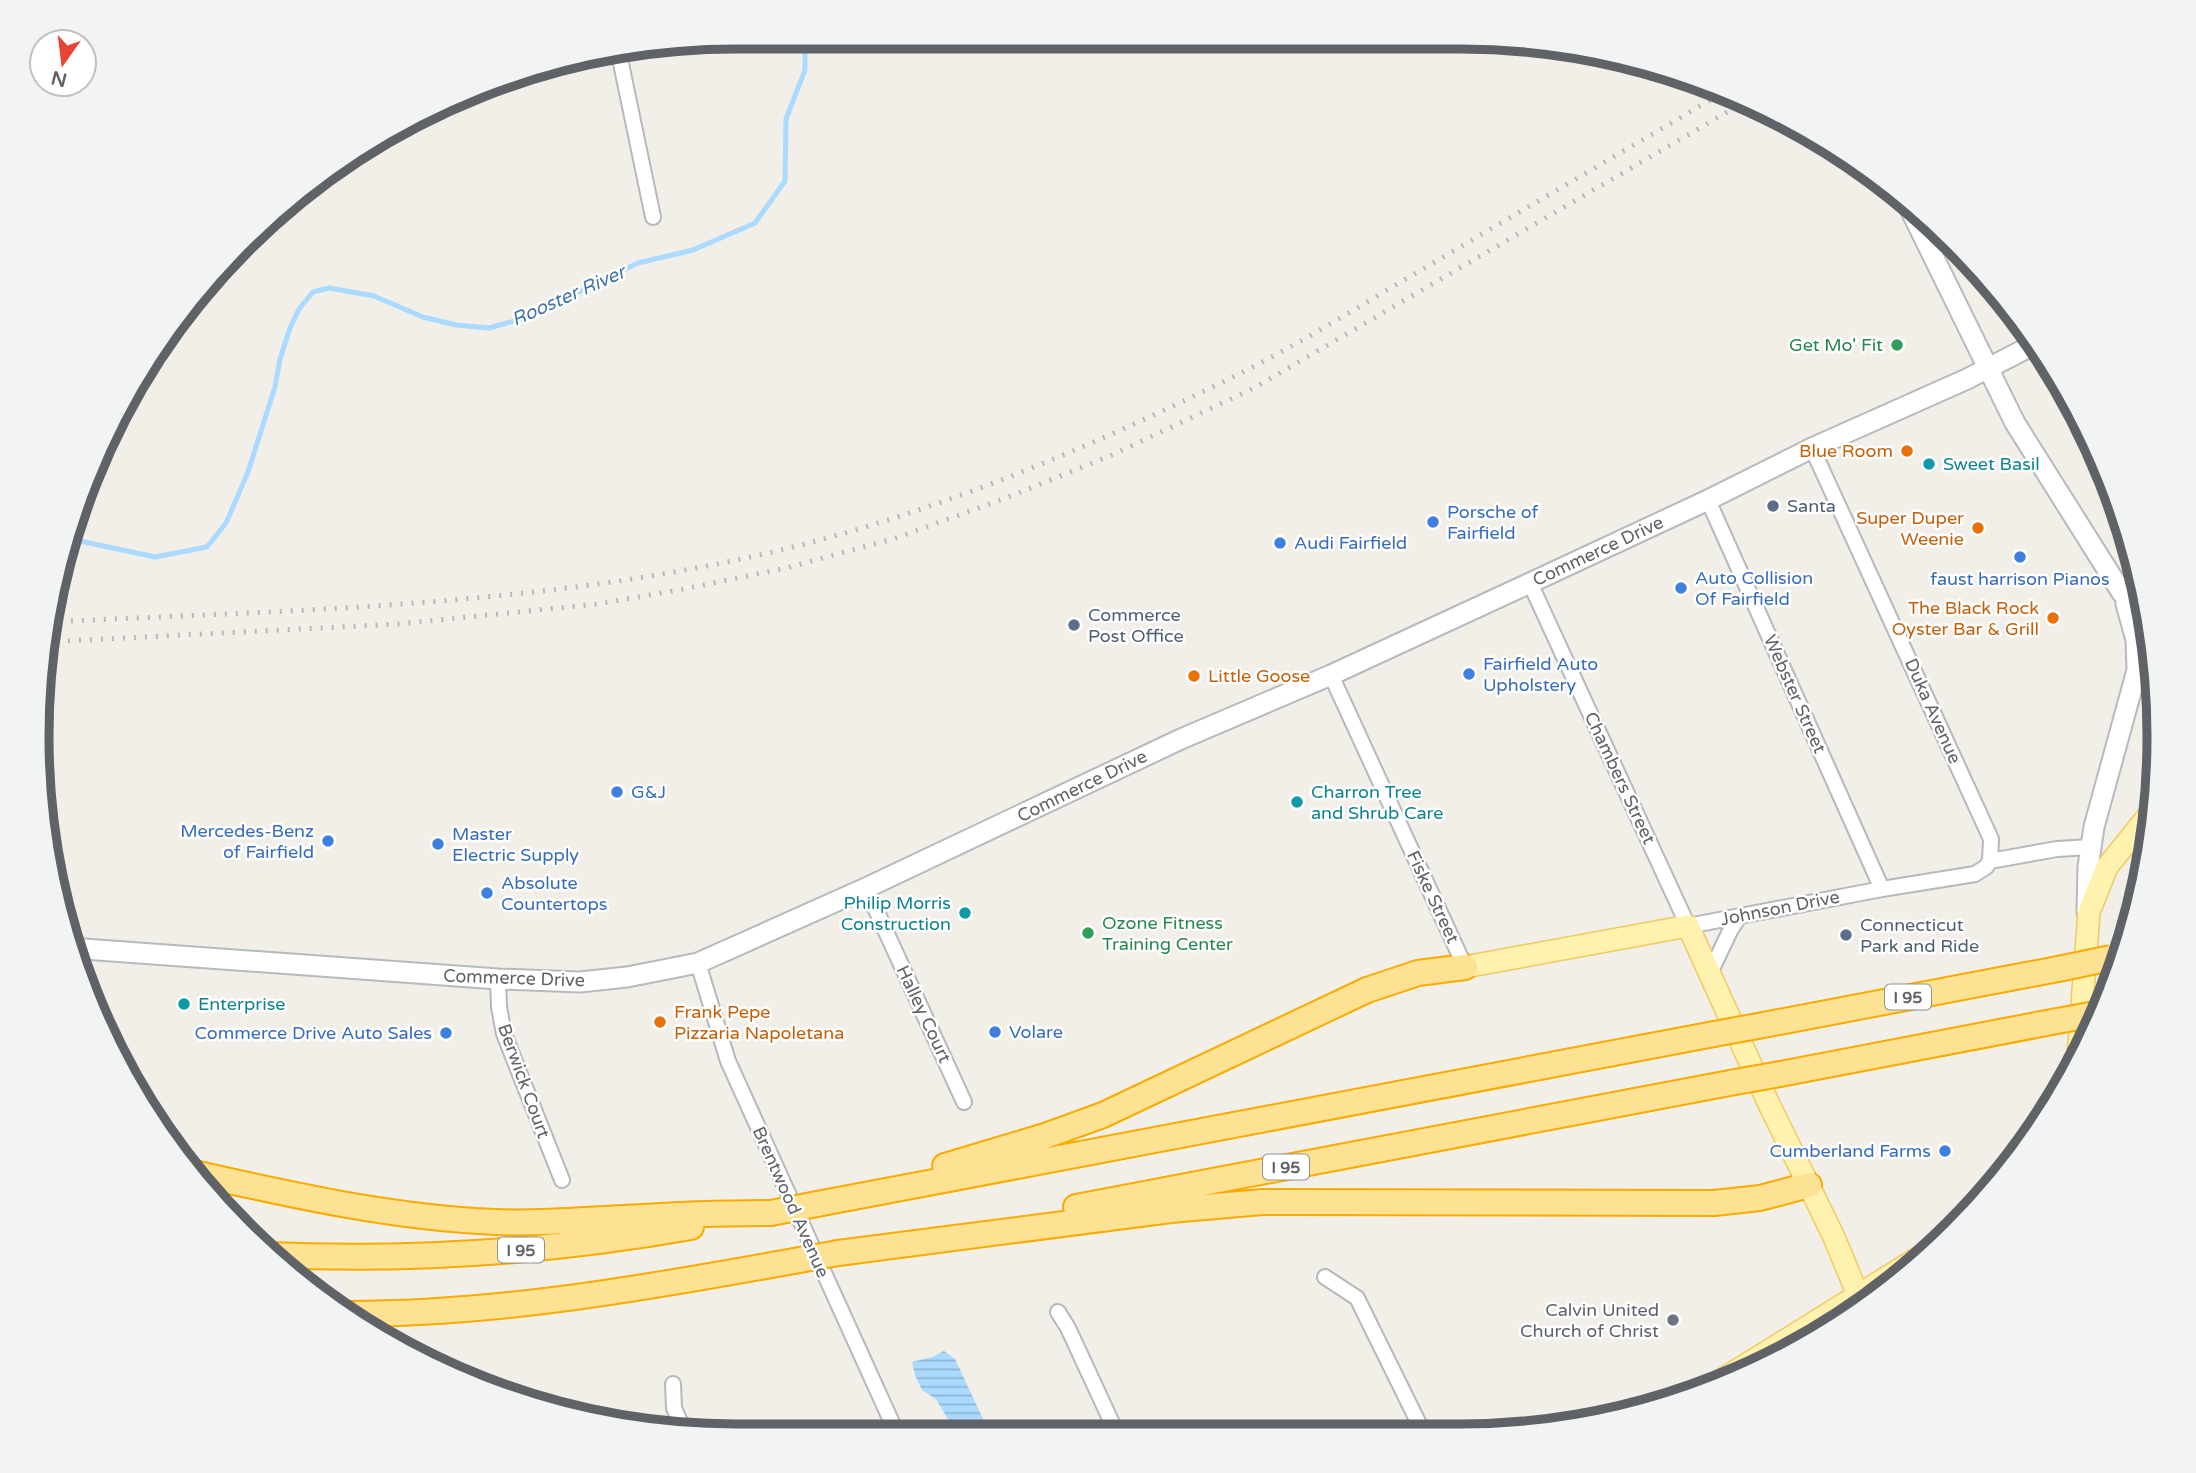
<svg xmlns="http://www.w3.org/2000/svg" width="2196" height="1473" viewBox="0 0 2196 1473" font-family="'Varela Round',sans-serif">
	<defs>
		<pattern id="water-rules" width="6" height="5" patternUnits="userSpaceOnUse" patternTransform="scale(1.75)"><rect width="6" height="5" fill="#aadaff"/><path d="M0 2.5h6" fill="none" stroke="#8eb4d2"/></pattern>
	</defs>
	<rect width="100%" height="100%" fill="#f1efe8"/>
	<path fill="url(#water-rules)" d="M944 1351 955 1359 991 1436H954L952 1426 936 1399 922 1390 915 1375 912 1362 932 1357Z"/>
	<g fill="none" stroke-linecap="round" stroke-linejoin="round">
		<path stroke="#aadaff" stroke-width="5" d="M66 538 155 557 207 547 226 523 248 472 275 387 280 359 290 328 299 309 313 292 329 288 374 296 423 317 456 325 489 328 525 318 638 263 693 250 755 223 785 181 786 119 805 70V42"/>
		<g stroke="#b5b8bc" stroke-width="18">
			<path id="minor" d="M618 49 653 217
				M190 301 200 300
				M1812 448 1991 839 1990 861
				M1708 500 1882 889
				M1530 583 1688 926 1882 889 1975 874 1986 867 1990 861 2057 849 2091 847
				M1331 675 1465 967
				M866 888 964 1102
				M698 963 728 1061 898 1436
				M1710 973 1731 929 1740 916
				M498 979 499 1007 504 1034 562 1180
				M1325 1277 1357 1298 1425 1436
				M1058 1312 1068 1328 1118 1436
				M673 1384 674 1408 684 1431"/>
		</g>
		<g stroke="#b6babf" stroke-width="23">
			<path id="secondary" d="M1907 203 2015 423 2122 593 2148 623
				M2087 912 2088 867 2094 827 2137 670 2136 640 2126 604
				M70 948 498 979 580 982 627 977 698 963 866 888 1181 739 1331 675 1530 583 1708 500 1812 448 1967 379 2037 343"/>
		</g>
		<g stroke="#f2c960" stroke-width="24">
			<path id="primary" d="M1465 967 1688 926 1767 1100 1833 1235 1863 1307
				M2078 1057 2089 912 2107 867 2152 811
				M1707 1389 1934 1248"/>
		</g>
		<g stroke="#f9ab00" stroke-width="28">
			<path id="motorway" d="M1758 1026 2058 969
				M1780 1074 2057 1021
				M945 1166 1045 1136 1103 1115 1367 990 1418 973 1465 967
				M198 1174C296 1196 395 1218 496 1222 538 1224 580 1220 623 1218 672 1215 721 1213 771 1213
				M817 1204 1714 1034
				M1076 1207 1735 1082
				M838 1253 1171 1210 1262 1202 1714 1203 1760 1198 1809 1185
				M268 1255C410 1261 551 1252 691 1227
				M347 1314C498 1314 645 1288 794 1261"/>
		</g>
		<use href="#minor" stroke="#fff" stroke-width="14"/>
		<use href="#secondary" stroke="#fff" stroke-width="19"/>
		<use href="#primary" stroke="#fff2af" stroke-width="21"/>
		<use href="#motorway" stroke="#fde293" stroke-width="24"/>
		<path stroke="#b6b7b8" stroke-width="5" stroke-dasharray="2 9" stroke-linecap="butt" d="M49 622C294 610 542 607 781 550 941 511 1094 446 1241 373 1305 341 1366 302 1428 266 1526 208 1624 151 1722 93
			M46 642 398 624 598 604 684 589 786 568 893 539 1006 498 1112 455 1254 388 1746 101"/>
		<g stroke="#f9ab00" stroke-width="28" stroke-linecap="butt">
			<path id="motorway-bridge" d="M2058 969 2111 958
				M2057 1021 2101 1013
				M1714 1034 1758 1026
				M1735 1082 1780 1074
				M771 1213 817 1204
				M794 1261 838 1253"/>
		</g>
		<use href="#motorway-bridge" stroke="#fde293" stroke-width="24"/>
	</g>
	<g fill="#2e9e5b" stroke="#fff" stroke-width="2.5">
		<circle cx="1897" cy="345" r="7"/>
		<circle cx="1088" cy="933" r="7"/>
	</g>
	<g fill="#e8710a" stroke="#fff" stroke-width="2.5">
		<circle cx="1907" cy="451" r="7"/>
		<circle cx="1978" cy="528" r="7"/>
		<circle cx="2053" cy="618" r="7"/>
		<circle cx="1194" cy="676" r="7"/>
		<circle cx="660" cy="1022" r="7"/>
	</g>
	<g fill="#0f9aa8" stroke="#fff" stroke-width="2.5">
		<circle cx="1929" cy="464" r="7"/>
		<circle cx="1297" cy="802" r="7"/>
		<circle cx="965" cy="913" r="7"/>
		<circle cx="184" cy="1004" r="7"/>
	</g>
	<g fill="#5c6f8a" stroke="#fff" stroke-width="2.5">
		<circle cx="1773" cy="506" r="7"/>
		<circle cx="1074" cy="625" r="7"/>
		<circle cx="1846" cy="935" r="7"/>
	</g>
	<g fill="#3f7fe0" stroke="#fff" stroke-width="2.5">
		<circle cx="1433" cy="522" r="7"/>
		<circle cx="1280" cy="543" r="7"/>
		<circle cx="2020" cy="557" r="7"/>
		<circle cx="1681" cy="588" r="7"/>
		<circle cx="1469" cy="674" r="7"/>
		<circle cx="617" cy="792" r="7"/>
		<circle cx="328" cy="841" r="7"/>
		<circle cx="438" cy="844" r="7"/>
		<circle cx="487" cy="893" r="7"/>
		<circle cx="995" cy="1032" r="7"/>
		<circle cx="446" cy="1033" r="7"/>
		<circle cx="1945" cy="1151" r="7"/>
	</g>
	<circle fill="#6b7280" stroke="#fff" stroke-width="2.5" cx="1673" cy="1320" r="7"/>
	<g text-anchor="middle" stroke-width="5" stroke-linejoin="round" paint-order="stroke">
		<g fill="#fff" stroke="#8f9295" stroke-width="2">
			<rect x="1885" y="984.5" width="46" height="25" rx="5"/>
			<rect x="1263" y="1154.5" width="46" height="25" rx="5"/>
			<rect x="498" y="1237.5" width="46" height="25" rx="5"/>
		</g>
		<g font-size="16" font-weight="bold" fill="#5f6368">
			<text x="1908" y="1003">I 95</text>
			<text x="1286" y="1173">I 95</text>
			<text x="521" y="1256">I 95</text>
		</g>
		<g font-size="18" fill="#27864d" stroke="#fff" text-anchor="end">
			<text x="1883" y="351">Get Mo' Fit</text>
			<text x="1102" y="929" text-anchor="start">Ozone Fitness<tspan x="1102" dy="21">Training Center</tspan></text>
		</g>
		<g font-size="18" fill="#c56008" stroke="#fff" text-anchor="end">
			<text x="1893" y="457">Blue Room</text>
			<text x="1964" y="524">Super Duper<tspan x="1964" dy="21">Weenie</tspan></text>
			<text x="2039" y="614">The Black Rock<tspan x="2039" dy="21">Oyster Bar &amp; Grill</tspan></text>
			<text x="1208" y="682" text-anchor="start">Little Goose</text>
			<text x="674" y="1018" text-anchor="start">Frank Pepe<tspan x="674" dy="21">Pizzaria Napoletana</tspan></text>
		</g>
		<g font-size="18" fill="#0d838f" stroke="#fff" text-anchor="start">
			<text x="1943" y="470">Sweet Basil</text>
			<text x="1311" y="798">Charron Tree<tspan x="1311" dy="21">and Shrub Care</tspan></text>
			<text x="951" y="909" text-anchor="end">Philip Morris<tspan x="951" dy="21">Construction</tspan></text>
			<text x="198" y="1010">Enterprise</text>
		</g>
		<g font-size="18" fill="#4e5e75" stroke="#fff" text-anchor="start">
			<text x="1787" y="512">Santa</text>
			<text x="1088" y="621">Commerce<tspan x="1088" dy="21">Post Office</tspan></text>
			<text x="1860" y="931">Connecticut<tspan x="1860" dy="21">Park and Ride</tspan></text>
		</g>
		<g font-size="18" fill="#366cbe" stroke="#fff" text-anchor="start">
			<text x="1447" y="518">Porsche of<tspan x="1447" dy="21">Fairfield</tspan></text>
			<text x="1294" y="549">Audi Fairfield</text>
			<text x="1695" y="584">Auto Collision<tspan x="1695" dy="21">Of Fairfield</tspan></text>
			<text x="2020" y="585" text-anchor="middle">faust harrison Pianos</text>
			<text x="1483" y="670">Fairfield Auto<tspan x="1483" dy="21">Upholstery</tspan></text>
			<text x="631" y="798">G&amp;J</text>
			<text x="314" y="837" text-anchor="end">Mercedes-Benz<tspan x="314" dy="21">of Fairfield</tspan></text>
			<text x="452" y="840">Master<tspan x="452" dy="21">Electric Supply</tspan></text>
			<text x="501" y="889">Absolute<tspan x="501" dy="21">Countertops</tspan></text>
			<text x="1009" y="1038">Volare</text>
			<text x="432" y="1039" text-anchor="end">Commerce Drive Auto Sales</text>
			<text x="1931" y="1157" text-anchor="end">Cumberland Farms</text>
		</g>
		<g font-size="18" fill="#5f6368" stroke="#fff">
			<text transform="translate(1598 551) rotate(-25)" y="6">Commerce Drive</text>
			<text transform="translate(1795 694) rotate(66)" y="6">Webster Street</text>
			<text transform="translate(1933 711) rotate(66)" y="6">Duka Avenue</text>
			<text transform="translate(1620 778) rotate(65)" y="6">Chambers Street</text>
			<text transform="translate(1082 786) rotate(-26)" y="6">Commerce Drive</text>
			<text transform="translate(1433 897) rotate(65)" y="6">Fiske Street</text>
			<text transform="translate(1780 908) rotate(-11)" y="6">Johnson Drive</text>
			<text transform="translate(514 978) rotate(2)" y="6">Commerce Drive</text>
			<text transform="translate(924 1014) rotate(65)" y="6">Halley Court</text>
			<text transform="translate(524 1081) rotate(70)" y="6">Berwick Court</text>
			<text transform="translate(791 1202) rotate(66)" y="6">Brentwood Avenue</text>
		</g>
		<g font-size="18" fill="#5b616d" stroke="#fff" text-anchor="end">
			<text x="1659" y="1316">Calvin United<tspan x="1659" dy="21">Church of Christ</tspan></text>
		</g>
		<g font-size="19" font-style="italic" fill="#4174aa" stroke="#fff">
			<text transform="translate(568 295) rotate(-24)" y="7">Rooster River</text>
		</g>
	</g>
	<path d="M0 0H2196V1473H0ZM736 49H1460A687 687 0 0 1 2147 736V737A687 687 0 0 1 1460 1424H736A687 687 0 0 1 49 737V736A687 687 0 0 1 736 49Z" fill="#f2f3f3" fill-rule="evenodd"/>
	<path fill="none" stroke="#5f6368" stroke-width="9" d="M736 49H1460A687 687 0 0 1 2147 736V737A687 687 0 0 1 1460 1424H736A687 687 0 0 1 49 737V736A687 687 0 0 1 736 49Z"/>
	<g transform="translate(63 63) rotate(194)"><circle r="33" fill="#ffffff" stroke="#bfc1c3" stroke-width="2"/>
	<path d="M0-5L12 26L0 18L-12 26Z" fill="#ea4335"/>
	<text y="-10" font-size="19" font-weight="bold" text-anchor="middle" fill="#5f6368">N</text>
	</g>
</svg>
